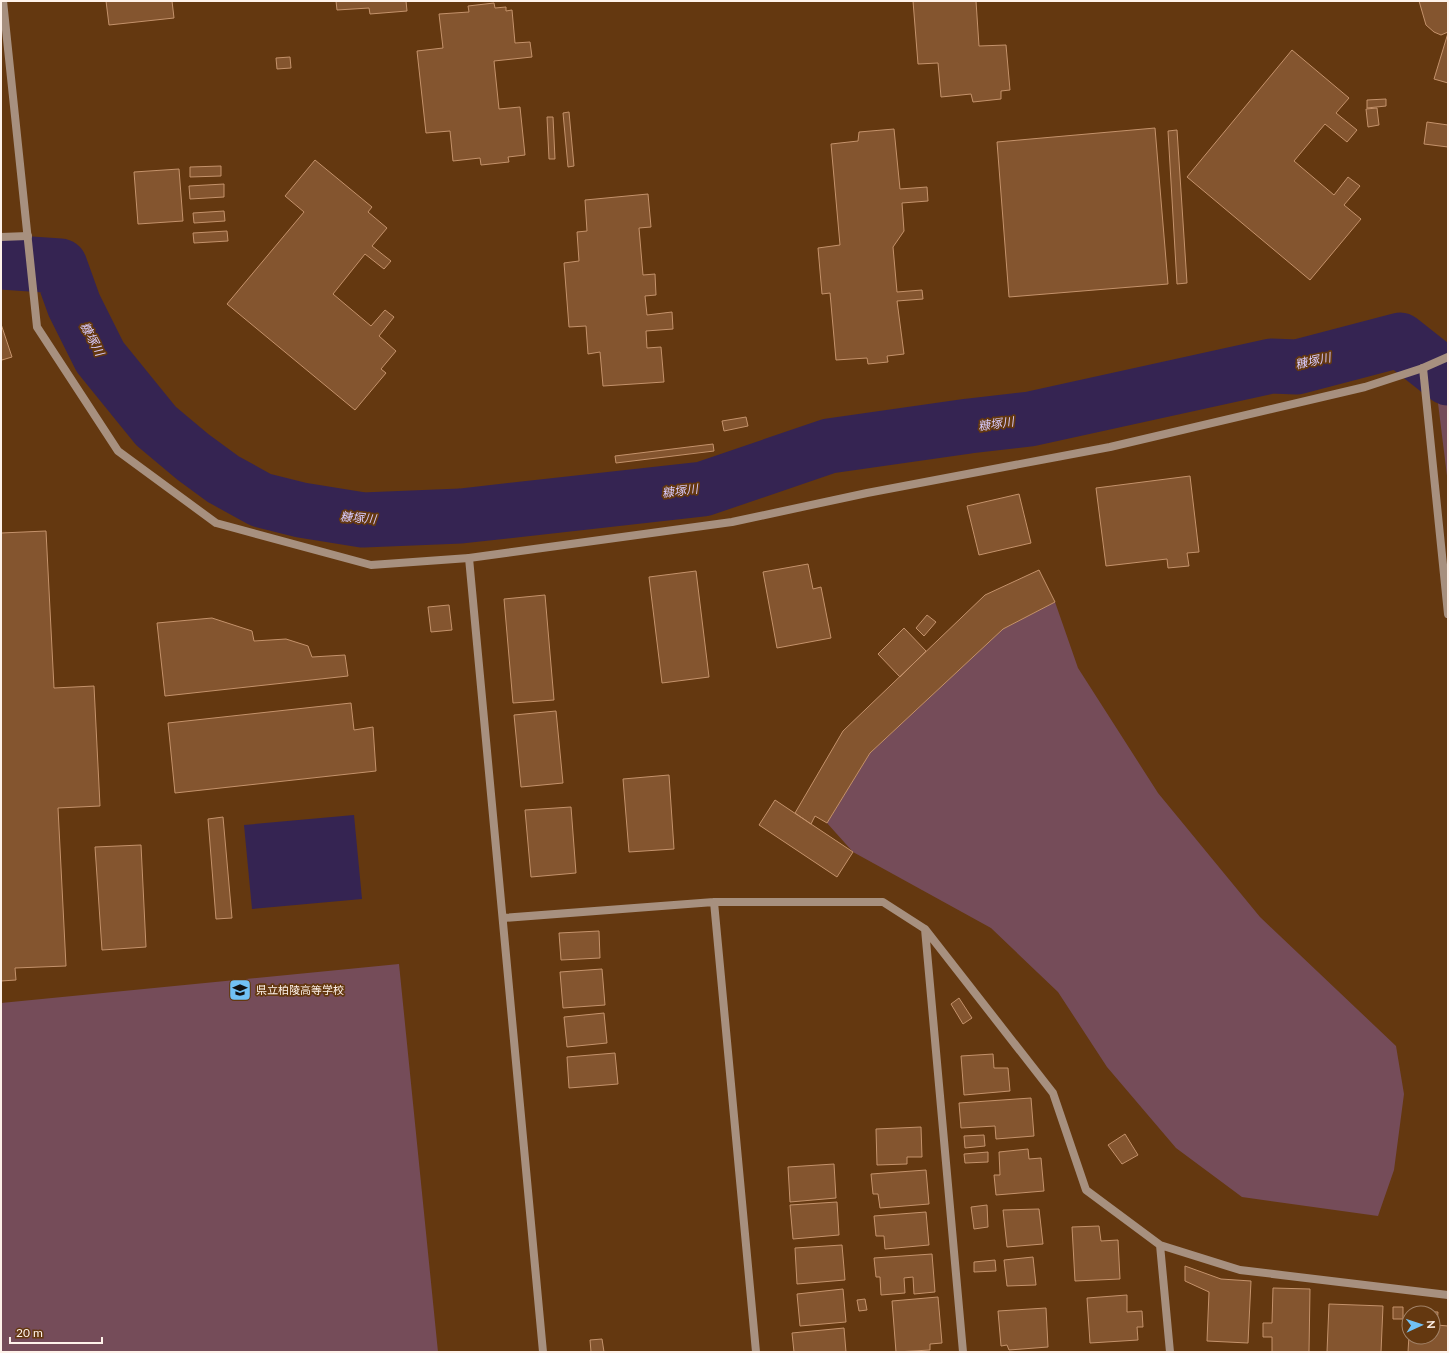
<svg xmlns="http://www.w3.org/2000/svg" width="1449" height="1353" viewBox="0 0 1449 1353" font-family="Lato,'Noto Sans JP',sans-serif">
	<rect width="100%" height="100%" fill="#643810"/>
	<path fill="#754c59" d="M1448 400V484L1438 403Z
		M1055 602 1078 668 1158 793 1260 917 1396 1046 1404 1094 1394 1170 1378 1216 1242 1197 1176 1148 1107 1067 1058 992 991 928 853 852 827 823 870 753 1003 629Z
		M399 964 438 1352H1V1003Z"/>
	<path fill="#352452" d="M354 815 362 899 252 909 244 825Z"/>
	<g fill="none" stroke-linecap="round" stroke-linejoin="round">
		<path stroke="#352452" stroke-width="55" d="M1 262 60 266 74 305 100 357 156 426 193 457 223 479 261 500 301 510 363 520 461 516 703 489 829 446 969 426 1030 419 1271 366 1297 367 1400 340 1448 378"/>
	</g>
	<path fill="#84552f" stroke="#c4926b" d="M106 1H172L174 18 109 25Z
		M336 1H406L407 11 370 14 369 8 337 10Z
		M913 1H976L979 46 1006 45 1010 90 1001 91V99L973 102 971 94 941 97 938 63 918 64Z
		M1419 1H1448V32L1441 35 1434 32 1426 25Z
		M494 3 495 8 506 7V11L512 10 515 43 530 42 532 57 494 61 499 109 520 107 525 155 508 157 509 162 481 165 480 158 453 161 450 131 426 133 417 51 443 48 439 14 469 12 468 6Z
		M1448 33V83L1434 79Z
		M1292 50 1349 98 1336 113 1357 130 1347 142 1325 124 1294 161 1334 195 1348 177 1360 186 1344 205 1361 219 1310 280 1187 177Z
		M290 57 291 68 277 69 276 58Z
		M1386 99V106L1367 108V100Z
		M1377 108 1379 125 1368 127 1366 109Z
		M569 112 574 166 568 167 563 113Z
		M547 117H553L555 159H549Z
		M1427 122 1448 125V147L1424 144Z
		M1155 128 1168 284 1009 297 997 142Z
		M894 129 900 189 927 187 928 201 902 203 904 231 893 247 897 292 922 290 923 299 897 301 904 354 887 356 888 362 868 364 867 358 836 360 830 293 822 294 818 248 840 245 831 144 858 141 859 132Z
		M1177 130 1187 283 1177 284 1168 131Z
		M315 160 372 207 368 212 387 228 372 246 391 261 384 269 365 254 333 294 371 326 385 310 394 317 379 336 396 351 381 369 386 373 355 410 227 304 304 212 285 196Z
		M221 166V176L190 177V167Z
		M179 169 183 221 138 224 134 172Z
		M224 184V197L190 199 189 186Z
		M648 194 651 227 639 228 643 275 655 274 656 295 645 296 647 315 672 312 673 329 646 331 647 348 661 347 664 382 603 386 600 352 588 354 586 326 569 327 564 263 579 261 577 232 587 231 585 200Z
		M224 211 225 221 194 223 193 213Z
		M227 231 228 241 194 243 193 233Z
		M1 324 12 357 2 360 1 357Z
		M746 417 748 426 724 431 722 421Z
		M713 444 714 451 616 463 615 456Z
		M1190 476 1199 552 1187 553 1189 566 1168 568 1167 559 1106 566 1096 488Z
		M1019 494 1031 543 979 555 967 506Z
		M46 531 54 688 94 686 100 806 58 808 66 966 15 968 16 980 1 981V533Z
		M808 564 813 589 821 587 831 638 777 648 763 572Z
		M1039 570 1055 602 1003 629 870 753 827 823 815 816 811 824 795 813 843 731 985 595Z
		M696 571 709 677 662 683 649 577Z
		M545 595 554 700 513 703 504 599Z
		M449 605 452 630 431 632 428 607Z
		M927 615 936 622 924 636 916 628Z
		M212 618 252 631 254 641 286 639 308 646 312 657 345 655 348 676 165 696 157 623Z
		M904 628 926 651 900 677 878 654Z
		M351 703 354 730 373 727 376 771 175 793 168 723Z
		M556 711 563 783 521 787 514 715Z
		M669 775 674 849 629 852 623 779Z
		M775 800 853 852 837 877 759 825Z
		M571 807 576 873 531 877 525 810Z
		M223 817 232 918 216 919 208 819Z
		M141 845 146 947 102 950 95 847Z
		M599 931 600 958 561 960 559 933Z
		M602 969 605 1005 563 1008 560 972Z
		M959 998 972 1018 963 1024 951 1004Z
		M604 1013 607 1043 567 1047 564 1017Z
		M615 1053 618 1084 569 1088 567 1057Z
		M993 1054 994 1068H1008L1010 1091 964 1095 961 1056Z
		M1031 1098 1034 1136 996 1139 995 1126 961 1128 959 1103Z
		M921 1127 922 1157H907V1164L877 1165 876 1129Z
		M1125 1134 1138 1155 1122 1164 1108 1145Z
		M984 1135 985 1146 965 1148 964 1136Z
		M1028 1149 1029 1159 1041 1158 1044 1191 996 1195 994 1175H1000L999 1152Z
		M988 1152V1162L965 1163 964 1154Z
		M834 1164 836 1198 790 1202 788 1167Z
		M926 1170 929 1204 880 1208 878 1194H873L871 1174Z
		M837 1202 839 1235 793 1239 790 1205Z
		M987 1205 988 1227 974 1229 971 1207Z
		M1039 1209 1043 1244 1007 1247 1003 1210Z
		M926 1212 929 1245 885 1249 884 1236H876L874 1216Z
		M1099 1226 1101 1241 1118 1240 1120 1279 1075 1281 1072 1227Z
		M842 1245 845 1280 797 1284 795 1248Z
		M932 1254 935 1292 914 1294 913 1277 904 1278 905 1293 881 1295 880 1277H876L874 1258Z
		M1033 1257 1036 1285 1007 1286 1004 1260Z
		M995 1260 996 1271 974 1272V1262Z
		M1185 1266 1221 1279 1251 1281 1248 1343 1207 1341 1209 1292 1185 1281Z
		M1273 1288 1310 1289 1309 1352H1272V1337H1263V1323H1272Z
		M843 1289 846 1322 800 1326 797 1294Z
		M1127 1295V1312L1142 1311 1143 1327H1137L1138 1340 1090 1343 1087 1298Z
		M938 1297 942 1343 930 1344V1350L896 1352 892 1301Z
		M865 1299 867 1310 859 1311 857 1300Z
		M1329 1304 1383 1306 1381 1352H1327Z
		M1393 1307H1403V1319H1393Z
		M1046 1308 1048 1347 1009 1350 1007 1345 1001 1346 998 1311Z
		M1411 1311 1438 1312 1437 1325 1448 1326V1352H1408L1409 1335V1337H1433V1313H1411Z
		M844 1328 846 1352H794L792 1333Z
		M602 1339 604 1352H591L590 1340Z"/>
	<g fill="none" stroke-linecap="round" stroke-linejoin="round">
		<path stroke="#a7907f" stroke-width="8" d="M1 237 28 236
			M1423 368 1448 614
			M469 558 543 1352
			M714 902 756 1352
			M503 918 714 902H883L925 929 963 1352
			M925 929 1053 1093 1086 1190 1160 1245 1170 1352
			M1160 1245 1240 1270 1448 1295"/>
		<path stroke="#a7907f" stroke-width="8" d="M3 1 37 327 118 451 216 523 371 565 469 558 732 522 867 493 1110 447 1365 387 1423 368 1448 357"/>
	</g>
	<defs>
		<g id="school-square" transform="scale(1.15)"><rect x="-9" y="-9" width="18" height="18" rx="4" fill="#71c1f5" stroke="#643810"/><path d="M0-5L7-2L0 1L-7-2ZM-4 1L0 2.5L4 1V4Q0 6-4 4Z" fill="#111"/></g>
	</defs>
	<g fill-rule="evenodd">
		<use href="#school-square" x="240" y="990"/>
	</g>
	<g text-anchor="middle" stroke-width="3.5" stroke-linejoin="round" paint-order="stroke">
		<g font-size="11" fill="#fef2ea" stroke="#643810" text-anchor="start">
			<text x="256" y="994">県立柏陵高等学校</text>
		</g>
		<g font-size="12" font-style="italic" fill="#d7c9f9" stroke="#643810">
			<text transform="translate(92 339) rotate(62)" y="4">糠塚川</text>
			<text transform="translate(1313 361) rotate(-12)" y="4">糠塚川</text>
			<text transform="translate(996 424) rotate(-8)" y="4">糠塚川</text>
			<text transform="translate(680 491) rotate(-7)" y="4">糠塚川</text>
			<text transform="translate(358 518) rotate(5)" y="4">糠塚川</text>
		</g>
	</g>
	<rect width="1449" height="1353" fill="none" stroke="#fef2ea" stroke-width="4"/>
	<g transform="translate(1421 1325) rotate(87)"><circle r="19" fill="#643810" stroke="#a28267"/>
	<path d="M0-3L7 15L0 10L-7 15Z" fill="#71c1f5"/>
	<text y="-6" font-size="11" font-weight="bold" text-anchor="middle" fill="#fef2ea">N</text>
	</g>
	<path d="M10 1337v6h92v-6" fill="none" stroke="#fef2ea" stroke-width="2"/>
	<text x="16" y="1337" font-size="12" fill="#fef2ea" stroke="#643810" stroke-width="3" paint-order="stroke">20 m</text>
</svg>
